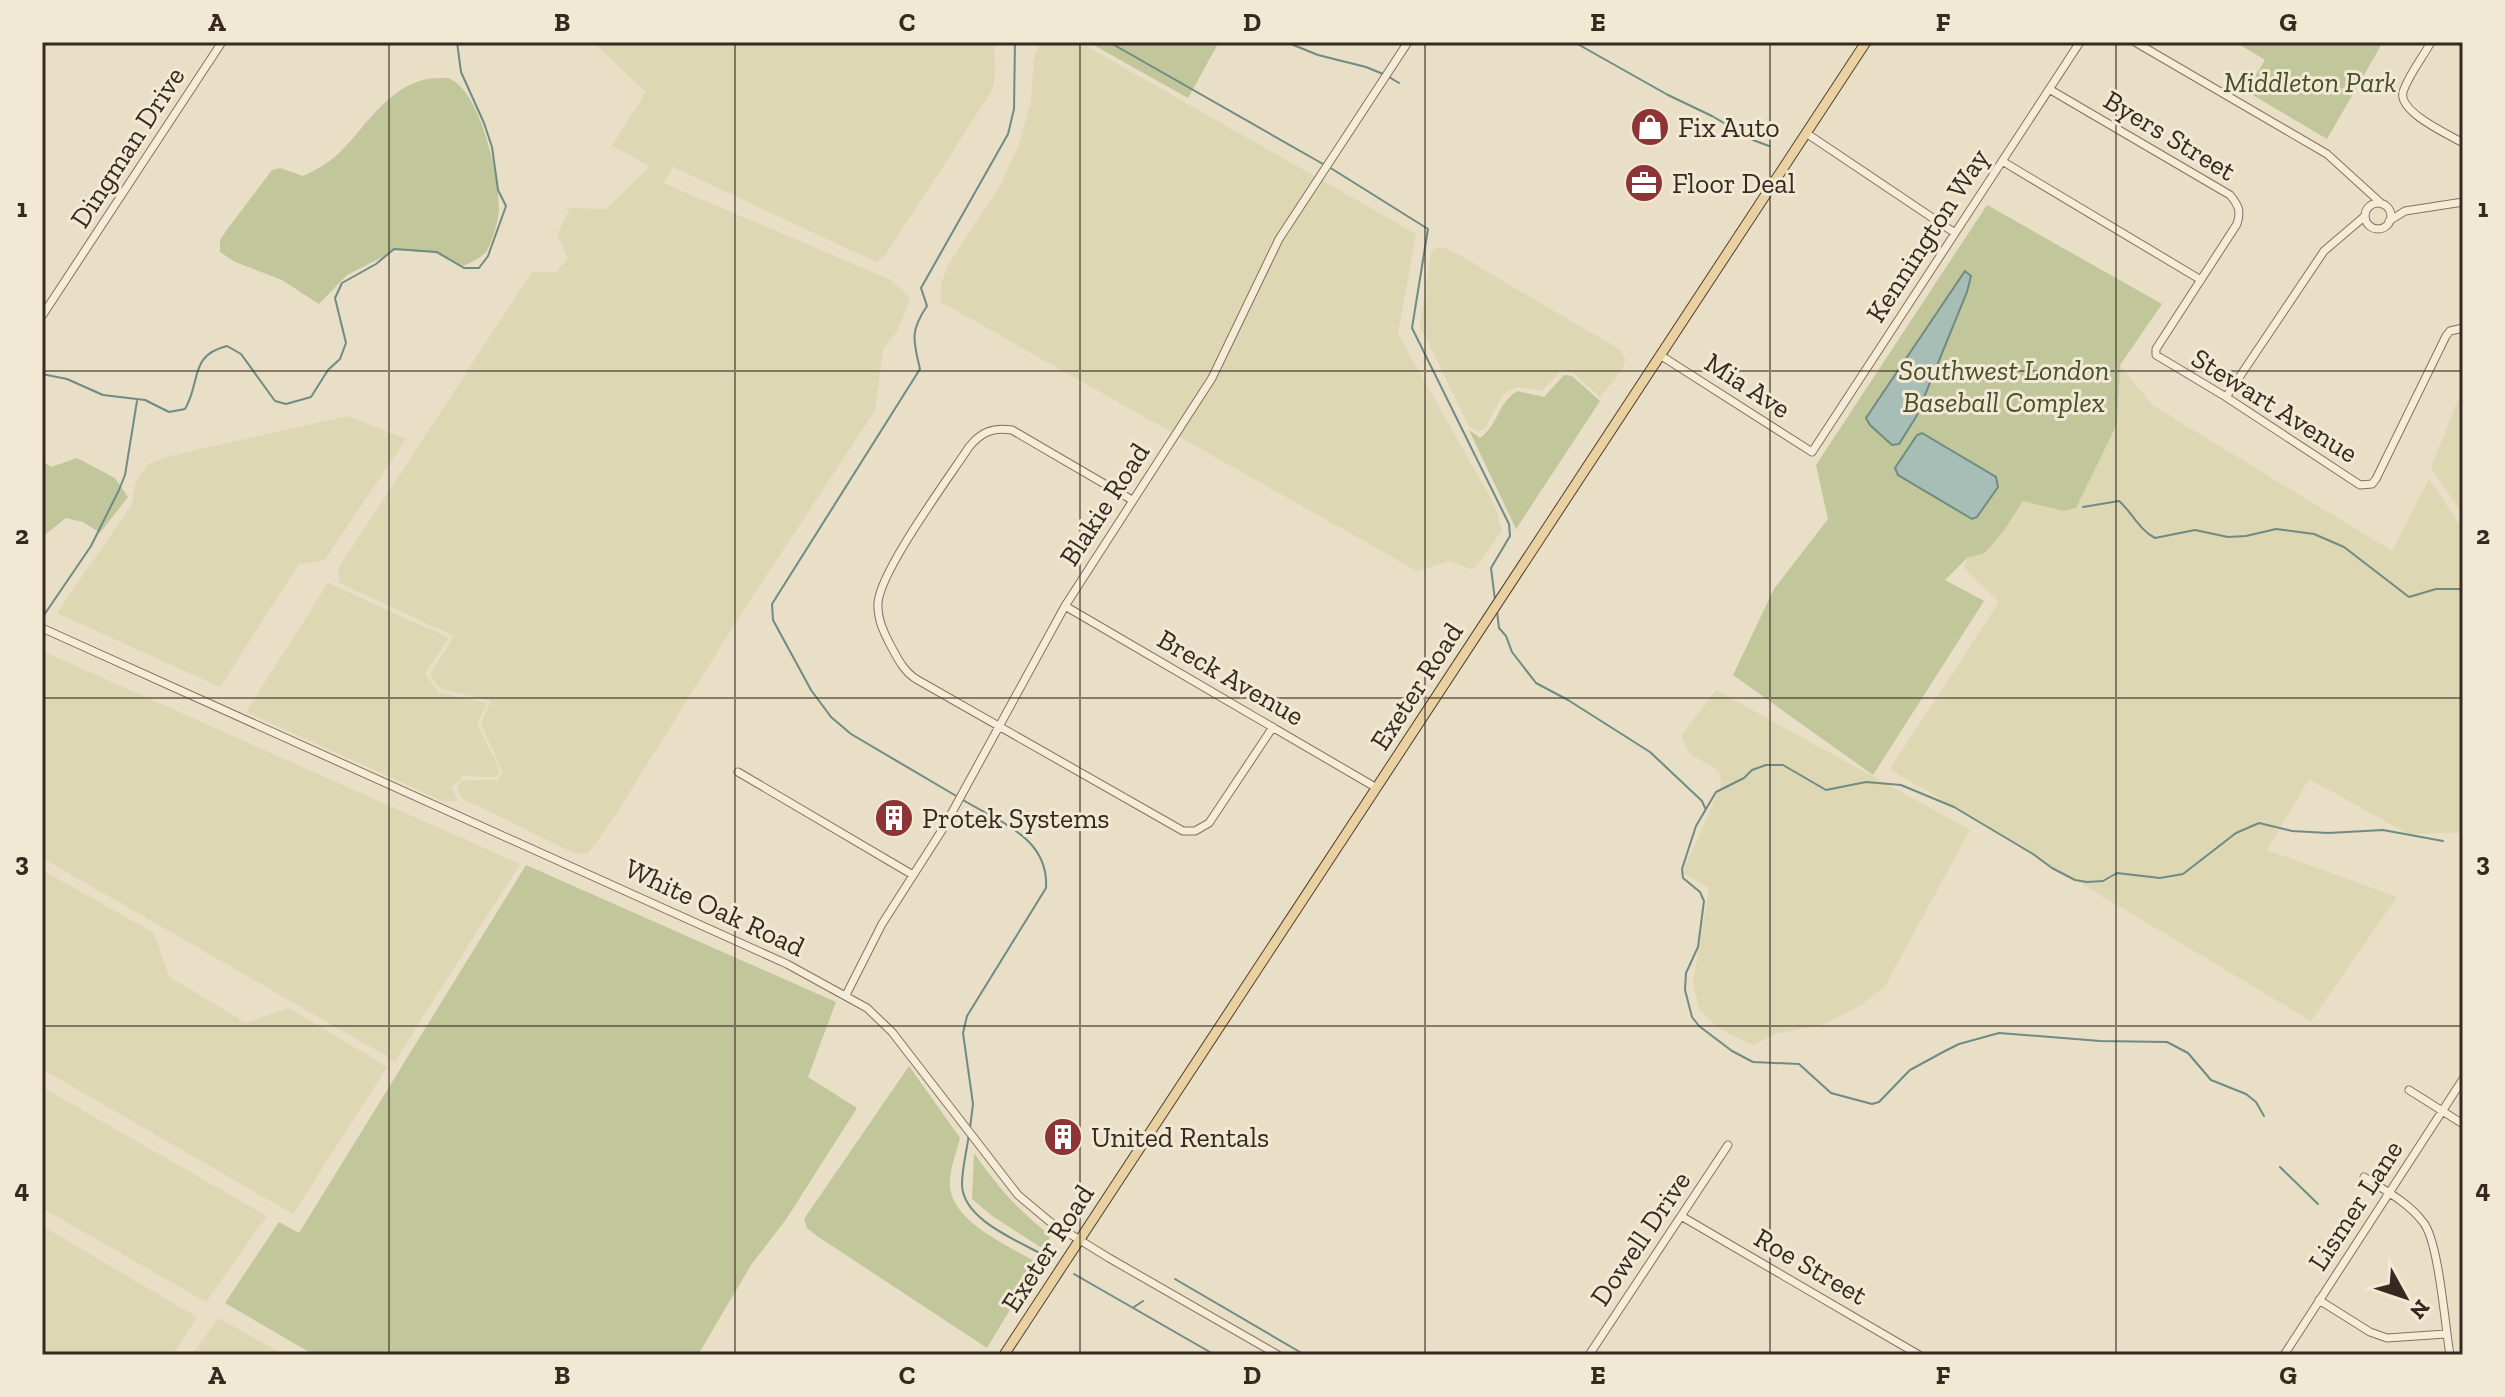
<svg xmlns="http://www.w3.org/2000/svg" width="2505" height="1397" viewBox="0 0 2505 1397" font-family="'Zilla Slab',serif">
	<rect width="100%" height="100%" fill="#e9dec6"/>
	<path fill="#ded7b4" d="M593 42H994L995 73 993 89 886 254 876 262 673 167 663 183 891 280 910 298 898 330 883 349 875 411 753 595 609 825 588 853 576 854 461 798 457 786 464 780H498L503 772 481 724 491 701 441 689 430 675 454 636 339 583 338 569 532 272H556L568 258 557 235 570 208 606 209 650 166 612 146 646 92Z
		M1040 42H1079L1416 234 1398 334 1495 506 1502 531 1473 570 1450 561 1417 571 941 302V284L948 265 1001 184 1020 142 1031 101 1034 58Z
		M1438 247 1447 248 1612 345 1621 351 1625 360 1622 370 1600 397 1573 373 1561 371 1542 391 1516 387 1502 395 1486 427 1479 432 1469 426 1420 326 1430 258 1432 251Z
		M2120 365 2152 405 2392 551 2429 479 2463 530V833L2408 834 2309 779 2267 850 2397 897 2311 1021 1890 769 1999 602 1964 568 1967 558 1985 553 2005 529 2023 501 2063 510 2117 424Z
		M2463 388V514L2431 468Z
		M348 416 406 439 325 560 299 564 220 687 57 613 132 504 135 483 147 465 170 456Z
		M328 583 449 638 425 674 438 692 487 703 477 723 500 771 496 777 463 776 452 788 458 801H443L246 712Z
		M42 651 520 864 395 1061 42 858Z
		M1716 690 1970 830 1885 986 1861 1005 1825 1024 1776 1034 1753 1045 1720 1029 1699 1009 1693 982 1709 888 1682 873 1722 784 1719 771 1690 754 1681 736Z
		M42 870 154 933 169 977 246 1023 289 1008 387 1067 293 1214 42 1069Z
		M42 1087 267 1216 206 1302 42 1208Z
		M42 1226 197 1317 173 1355H52L42 1349Z
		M218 1318 285 1355H192Z"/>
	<path fill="#c2c79b" d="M1088 42H1219L1188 98Z
		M2235 42H2383L2327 139 2246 91 2265 60Z
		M448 78C480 89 499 176 499 207 499 219 493 239 488 249 483 258 470 262 462 267L435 253 396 250 347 275 319 304 282 280 235 262 220 252V240L226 231 272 170 280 168 303 176C316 170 329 163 339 153 366 127 385 90 423 80 431 78 440 78 448 78Z
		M1987 205 2162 304 2120 365 2117 424 2076 508 2063 511 2023 501 2005 529 1985 553 1967 558 1945 580 1984 601 1873 775 1733 675 1774 589 1828 519 1816 465Z
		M1564 375 1572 376 1600 401 1516 529 1469 430 1480 438C1500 423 1496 405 1517 391L1544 397Z
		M77 458 115 478 128 497 100 533 83 522 66 518 42 537V461L51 467Z
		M526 865 836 1002 808 1077 857 1108 787 1218 751 1265 698 1355H314L225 1303 279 1222 299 1233Z
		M909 1066 960 1138C957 1152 948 1173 950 1187 953 1223 1011 1247 1038 1263L987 1348 817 1236 807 1228 804 1219Z
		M974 1153C999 1189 1017 1209 1051 1236L1043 1249 991 1215 972 1199Z"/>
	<path fill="#a7beb6" stroke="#6f8b83" stroke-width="2" d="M1965 271 1971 276 1967 292 1916 417 1899 444 1892 445 1870 425 1866 418Z
		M1922 433 1996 477 1998 487 1977 517 1972 519 1898 475 1895 468 1917 435Z"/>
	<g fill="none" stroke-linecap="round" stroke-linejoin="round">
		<path stroke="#6f8b83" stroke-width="2" d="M1109 42 1323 164
			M1286 42 1318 55 1366 67 1383 74
			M1574 42 1668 95 1712 116 1753 140 1769 146
			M1389 77 1399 83
			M1329 167 1428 229 1412 328 1509 524 1510 536 1491 568 1495 600
			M42 374 67 379 103 395 145 400 169 412 185 409C201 382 189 355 227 346L241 354 275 401 286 404 311 397 328 370 340 359 346 343 335 298 342 283 376 264 394 249 437 252 464 268H479L488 256 506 206 498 190 492 147 484 123 461 72 457 42
			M2083 507 2119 501C2132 512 2139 530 2155 538L2195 530 2228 537 2246 536 2276 529 2314 534 2344 547 2409 597 2436 589H2463
			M1497 611 1499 628 1506 636 1512 652 1536 683 1568 700 1650 752 1702 801 1705 808
			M42 618 91 546 119 490 125 475 137 401
			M958 797 851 734 831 717 811 690 773 620 772 604 920 369C913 340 910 331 927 306L921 288 1008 134 1014 109 1015 42
			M963 800C1001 823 1049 838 1046 888L967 1016 963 1033 973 1104 970 1128
			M2264 1116 2256 1102 2246 1094 2211 1080 2188 1053 2167 1042 2100 1041 1999 1033 1959 1044 1945 1051 1910 1070 1879 1102 1872 1104 1831 1093 1799 1064 1753 1062 1732 1051 1699 1026 1692 1017 1685 990 1686 973 1698 947 1704 901 1700 892 1683 878 1682 869 1696 826 1716 792 1744 778 1752 770 1766 765H1783L1826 790 1866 782 1901 785 1954 807 2033 854 2052 868 2075 880 2087 882 2103 881 2117 873 2160 878 2183 874 2236 833 2259 823 2292 831 2328 833 2383 830 2443 841
			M969 1134C967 1150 962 1168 962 1184 962 1220 1019 1241 1047 1257
			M2280 1167 2318 1204
			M1074 1274 1215 1355
			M1175 1279 1305 1355
			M1134 1307 1143 1301"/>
		<g stroke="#83715e" stroke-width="9">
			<path id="minor" d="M2135 42 2327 154 2382 204
				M2431 42C2423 57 2408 76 2403 92 2398 112 2448 134 2463 143
				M2462 42 2463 43
				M2049 89 2230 195C2239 206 2241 211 2237 224L2156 349V355L2226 397 2360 485 2372 484 2376 479 2446 336 2450 331 2463 328
				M1806 133 1955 233
				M2002 161 2201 280
				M2365 216a13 13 0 1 1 26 0a13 13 0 1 1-26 0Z
				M2389 221 2405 211 2463 202
				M42 316 222 42
				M1660 355 1812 452 2080 42
				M2226 397 2324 251 2365 216
				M1132 500 1012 430C993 427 981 432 969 447 948 479 880 571 878 603 877 620 885 635 893 650 899 661 905 672 916 679L1183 831H1195L1209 823 1273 727
				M1065 606 1375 787
				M42 628 787 964 867 1008 892 1032 1018 1195 1049 1221 1109 1258 1278 1355
				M738 772 913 875
				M846 995 882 924 944 827 1065 606 1212 378 1279 239 1408 42
				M2409 1090 2463 1124
				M2364 1177C2384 1190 2408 1202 2423 1222 2439 1241 2445 1327 2450 1355
				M1681 1216 1919 1355
				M2319 1300 2370 1332 2387 1338 2446 1334
				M1589 1355 1728 1145
				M2284 1355 2463 1079"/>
		</g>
		<g stroke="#513f31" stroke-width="11">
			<path id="major" d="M1004 1355 1866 42"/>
		</g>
		<use href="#minor" stroke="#f5ecd8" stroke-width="7"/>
		<use href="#major" stroke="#e9d1a2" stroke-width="9"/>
	</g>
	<path fill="none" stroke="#352920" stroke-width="2" stroke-opacity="0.55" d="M389 42V1355M735 42V1355M1080 42V1355M1425 42V1355M1770 42V1355M2116 42V1355M42 371H2463M42 698H2463M42 1026H2463"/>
	<defs>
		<g id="shop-disc" transform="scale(2)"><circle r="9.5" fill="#8c3436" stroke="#f2e9d5"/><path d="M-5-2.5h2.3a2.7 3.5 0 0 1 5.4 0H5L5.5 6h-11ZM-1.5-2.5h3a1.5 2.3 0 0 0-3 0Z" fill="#fff"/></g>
		<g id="office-disc" transform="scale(2)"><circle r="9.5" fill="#8c3436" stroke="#f2e9d5"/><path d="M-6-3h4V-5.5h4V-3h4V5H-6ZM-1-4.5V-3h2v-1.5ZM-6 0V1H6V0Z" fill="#fff"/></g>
		<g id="building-disc" transform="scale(2)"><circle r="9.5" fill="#8c3436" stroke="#f2e9d5"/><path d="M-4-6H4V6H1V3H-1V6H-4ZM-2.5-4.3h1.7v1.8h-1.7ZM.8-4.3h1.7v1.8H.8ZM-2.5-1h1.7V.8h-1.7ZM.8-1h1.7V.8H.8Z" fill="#fff"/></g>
	</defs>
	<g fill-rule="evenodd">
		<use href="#shop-disc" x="1650" y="127"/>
		<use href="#office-disc" x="1644" y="183"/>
		<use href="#building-disc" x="894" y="818"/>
		<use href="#building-disc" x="1063" y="1137"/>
	</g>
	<g text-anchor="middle" stroke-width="6" stroke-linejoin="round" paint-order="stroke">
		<g font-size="28" font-style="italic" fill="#464f29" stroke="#f2e9d5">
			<text x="2310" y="92">Middleton Park</text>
			<text x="2004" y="380">Southwest London<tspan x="2004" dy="32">Baseball Complex</tspan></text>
		</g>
		<g font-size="28" fill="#352920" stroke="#f2e9d5" text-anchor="start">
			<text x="1678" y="137">Fix Auto</text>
			<text x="1672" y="193">Floor Deal</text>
			<text x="922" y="828">Protek Systems</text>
			<text x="1091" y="1147">United Rentals</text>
		</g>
		<g font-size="28" fill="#352920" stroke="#f2e9d5">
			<text transform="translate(2170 135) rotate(31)" y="10">Byers Street</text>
			<text transform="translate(127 147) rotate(-57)" y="10">Dingman Drive</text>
			<text transform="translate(1927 235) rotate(-57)" y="10">Kennington Way</text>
			<text transform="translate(1748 385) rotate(33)" y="10">Mia Ave</text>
			<text transform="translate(2275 405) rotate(32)" y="10">Stewart Avenue</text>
			<text transform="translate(1104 504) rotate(-57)" y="10">Blakie Road</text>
			<text transform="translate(1231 677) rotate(30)" y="10">Breck Avenue</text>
			<text transform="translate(1416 686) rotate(-57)" y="10">Exeter Road</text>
			<text transform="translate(715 907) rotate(25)" y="10">White Oak Road</text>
			<text transform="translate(2355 1205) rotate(-57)" y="10">Lismer Lane</text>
			<text transform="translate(1640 1238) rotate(-56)" y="10">Dowell Drive</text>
			<text transform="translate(1047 1248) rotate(-57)" y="10">Exeter Road</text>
			<text transform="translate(1811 1266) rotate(30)" y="10">Roe Street</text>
		</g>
	</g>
	<rect width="2505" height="1397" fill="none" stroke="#f2e9d5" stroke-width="88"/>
	<g transform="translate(2405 1297) rotate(130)" stroke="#f2e9d5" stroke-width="6" paint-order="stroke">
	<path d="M0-6L14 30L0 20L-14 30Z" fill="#352920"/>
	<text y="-12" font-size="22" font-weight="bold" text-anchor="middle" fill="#352920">N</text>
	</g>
	<rect x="44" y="44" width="2417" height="1309" fill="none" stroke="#352920" stroke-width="3"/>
	<g font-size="26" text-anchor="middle" font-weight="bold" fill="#352920">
		<text x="217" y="31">A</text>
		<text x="562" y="31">B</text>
		<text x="907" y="31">C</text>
		<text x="1252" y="31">D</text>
		<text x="1598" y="31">E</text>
		<text x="1943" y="31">F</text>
		<text x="2288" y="31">G</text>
		<text x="22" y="217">1</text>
		<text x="2483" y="217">1</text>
		<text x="22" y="544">2</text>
		<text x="2483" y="544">2</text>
		<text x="22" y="871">3</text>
		<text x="2483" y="871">3</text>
		<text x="22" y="1198">4</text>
		<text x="2483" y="1198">4</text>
		<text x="217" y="1384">A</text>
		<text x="562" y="1384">B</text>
		<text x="907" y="1384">C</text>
		<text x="1252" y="1384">D</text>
		<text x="1598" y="1384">E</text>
		<text x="1943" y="1384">F</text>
		<text x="2288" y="1384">G</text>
	</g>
</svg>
